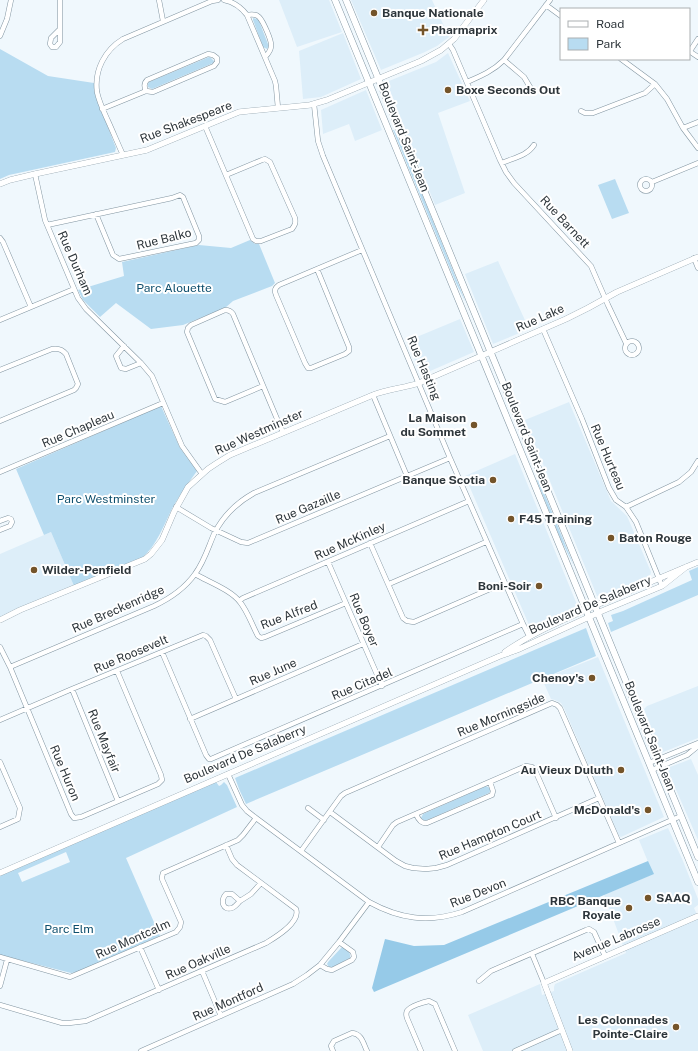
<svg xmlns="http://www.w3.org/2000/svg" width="698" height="1051" viewBox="0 0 698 1051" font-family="'Public Sans',sans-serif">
	<rect width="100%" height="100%" fill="#f0f8fd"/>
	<path fill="#ddeef9" d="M279 0H329L342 32 297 47Z
		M351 0H432L449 37 437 46 425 52 381 70Z
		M343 33 361 79 321 97 303 99 299 51Z
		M448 53 470 101 438 113 465 193 435 205 389 88V81L436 62Z
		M366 90 382 130 355 141 349 124 323 134 321 110Z
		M498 261 529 329 493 344 465 274Z
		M460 319 474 352 421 375 407 341Z
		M569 402 611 501 627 516 651 572 650 576 600 597 597 596 525 420Z
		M515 454 578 607 532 628 529 625 465 476Z
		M51 532 74 586 0 617V554Z
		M598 657 664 817 621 837 619 836 564 708 561 703 555 700 551 699 542 679Z
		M698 686V738L661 753 644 709 647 706Z
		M691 759 698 775V840L667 769 670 768V767Z
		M668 828 683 861 698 899V905L694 908 698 917V1051H483L468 1015 540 984 542 995 554 991V987L555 984 626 953 604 895 653 874 639 840Z"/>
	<path fill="#b8dcf1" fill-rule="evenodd" d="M253 18 257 19 259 21 268 44 269 46 267 49 263 47 253 20Z
		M0 49 48 76 94 83 96 97 116 148 115 152 23 172 9 175 0 179Z
		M209 57 211 58 214 61 213 63 211 64 152 89 148 87V84L149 82Z
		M394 130 407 157 466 303 456 283 393 130Z
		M615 179 629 213 612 219 598 185Z
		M250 240 255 244H259L275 283 272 286 233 301 225 308 183 325 151 329 116 303 100 317 83 300 78 290 124 276 122 262 199 245 231 248Z
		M161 406 180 448 197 471C189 482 181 493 174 505 164 524 158 544 142 558L74 586 51 532 44 535 16 469Z
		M538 480 545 495 574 566 561 540 537 481Z
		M698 567V595L611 632 608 623 613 621 611 615 623 611 692 580 689 571Z
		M586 628 596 656 246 804 239 789 235 778Z
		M216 782 219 786 221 785 224 782 227 785 237 807 126 858 160 936 77 972 71 973 0 955V876ZM66 852 70 862 22 882 18 873Z
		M486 786 490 788 491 790 489 793 425 821 423 820 421 818 423 814Z
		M342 947C347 949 351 952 350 958L333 967H329L327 964 328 962Z"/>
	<path fill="#96cae8" d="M648 861 654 874 374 992 372 988 385 939 414 946 444 945Z"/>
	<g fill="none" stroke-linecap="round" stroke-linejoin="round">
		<g stroke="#8295a1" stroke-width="5.5">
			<path id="minor" d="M159 0 163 21
				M224 0C234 2 241 7 247 15L275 81 276 86 278 108
				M546 5 561 16
				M247 15C252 14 256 14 259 17 263 21 272 41 271 46 271 51 268 54 265 57
				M59 30 51 38 50 44 52 47H56L60 42V0
				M0 36 7 19 11 0
				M449 44 453 50 500 160 506 172 514 183 591 266 608 305 626 343
				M689 51 698 57
				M690 51 698 39
				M621 59 655 84 667 99 683 128 698 148
				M504 60 524 77 530 87
				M467 82C481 76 493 71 504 60L550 0
				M314 104 318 141 323 156 450 458 523 624 529 636
				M102 109 146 91 153 92 214 66 217 62V58L213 55 208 54 147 80C144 83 144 87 146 91
				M581 111 585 113H593L645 93 655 84
				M205 126 253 239 256 241H261L292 229C295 225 296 223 295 218L270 162 265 159 262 160 226 175
				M683 128 698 122
				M123 155C118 144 113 132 108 121 104 112 99 102 97 92 94 70 105 50 123 39L212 1 218 0
				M502 163C513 158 527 156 534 145
				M35 174 45 220 78 298 86 309 141 363 152 376 182 446 202 474
				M640 185a6 6 0 1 1 12 0a6 6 0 1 1-12 0Z
				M652 182 698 163
				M47 225 172 198 180 195 183 197 199 236V240L196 243 119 259 113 255 96 214
				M0 238 3 242 31 307
				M694 258 698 268
				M317 269 349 347V351L345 354 311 368H308L305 363 276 295C274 290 275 288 279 285L362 250
				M0 320 74 289
				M543 329 582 419 609 488 616 500 626 507 636 522 662 586
				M625 348a7 7 0 1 1 14 0a7 7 0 1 1-14 0Z
				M124 346 116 356 121 368 126 369 141 363
				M0 370 52 349C57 348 62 349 66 354L78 384 76 388 74 390 0 421
				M263 386 225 402 215 399 187 332 188 328 191 325 225 310C229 310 231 311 233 314L280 426 283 432
				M373 395 407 476
				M0 472 163 403
				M176 507 211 528 241 542 248 543 450 458
				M626 507 679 482 691 472 698 461
				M0 521 8 518 11 519 12 522 10 526 0 530
				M370 543 403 618 407 621 414 622 504 583
				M328 562 382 686
				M195 574C209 582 231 590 240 602 248 612 252 625 258 636L261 638 265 637 346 603
				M389 584 486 542
				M239 601 243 598 469 501
				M0 647 10 667 71 814 74 818 81 817 158 784 162 780 161 775 117 671
				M162 652 206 755 209 759H211L523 624
				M10 667 154 606C171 598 185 588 195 574 204 562 208 548 214 534 223 516 236 503 254 493L390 436
				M72 689 118 801
				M190 719 363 644
				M0 720 72 689 203 635 206 636 210 640 236 699
				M0 762 20 808 18 819 0 827
				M649 763 698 743
				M652 770 687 755 698 746
				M228 774 242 805 247 811 256 818 369 902C400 919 428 923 462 912L681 816
				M308 808 324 820
				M330 812 396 861 405 866 413 868 426 869 436 868 447 865 599 798
				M416 814C418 819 421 824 427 823L492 795 493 791 490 782
				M378 847 393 825 397 822 526 766 532 767 535 770 556 818
				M301 851 341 796 345 793 552 703 557 705 560 708 619 843
				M226 894H232L240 901C238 903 235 907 232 908 223 911 220 901 226 894Z
				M240 901 251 894 261 883
				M140 947 159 990
				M532 954 544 983
				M0 957 70 977 176 932 180 927 181 922 162 879V877L163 873 238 840 243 835 256 818
				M320 965 327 969 332 970 352 960 354 957 353 952 339 942
				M202 971 221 1016
				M479 981 491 971 586 930 589 929 594 932 605 956
				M0 986 7 960
				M0 1005 62 1023H69L86 1021 266 943C276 937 301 922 296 909L237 865 232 859 226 845
				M141 1051 293 984 307 975 320 965 339 942 369 902
				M333 1051 331 1046 334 1041 352 1033C362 1034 363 1043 367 1051
				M421 1051 407 1018C406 1015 406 1013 407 1011 410 1006 424 1002 429 1001L435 1004 455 1051
				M515 1051 562 1030"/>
		</g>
		<g stroke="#8295a1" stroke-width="6">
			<path id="tertiary" d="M0 184 10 180 35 174 147 150 239 112 310 105 327 100 421 61 441 50 454 39 484 0
				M0 620 20 610 145 559 151 554 162 540 174 512 188 487 208 469 217 463 230 455 373 395C388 389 404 388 419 383L566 319 588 308 617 292 698 257
				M505 652C529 635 556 623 583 611 621 594 660 578 698 562
				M0 873 500 656 517 650 602 611 662 586 686 567
				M570 1051 544 983 698 916"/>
		</g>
		<g stroke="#8295a1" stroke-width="7">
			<path id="secondary" d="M335 0 698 882
				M346 0 698 857"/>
		</g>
		<use href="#minor" stroke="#fff" stroke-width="4.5"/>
		<use href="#tertiary" stroke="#fff" stroke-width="5.5"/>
		<use href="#secondary" stroke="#fff" stroke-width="6"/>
	</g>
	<g fill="#74542a" stroke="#fff" stroke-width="1.5">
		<circle cx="374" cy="13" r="4"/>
		<path d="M421 24h4v4h4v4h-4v4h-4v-4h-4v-4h4z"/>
		<circle cx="448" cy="90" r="4"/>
		<circle cx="474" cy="425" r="4"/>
		<circle cx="493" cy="480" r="4"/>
		<circle cx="511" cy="519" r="4"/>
		<circle cx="611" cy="538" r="4"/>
		<circle cx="34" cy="570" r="4"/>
		<circle cx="539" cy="586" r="4"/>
		<circle cx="592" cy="678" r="4"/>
		<circle cx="621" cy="770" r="4"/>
		<circle cx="648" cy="810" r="4"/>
		<circle cx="648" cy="898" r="4"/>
		<circle cx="629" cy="908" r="4"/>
		<circle cx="676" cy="1027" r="4"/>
	</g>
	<g text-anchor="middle" stroke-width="4" stroke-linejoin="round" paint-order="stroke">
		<g font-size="12" font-weight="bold" fill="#2e363b" stroke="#fff" text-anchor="end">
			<text x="382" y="17" text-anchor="start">Banque Nationale</text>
			<text x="431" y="34" text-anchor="start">Pharmaprix</text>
			<text x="456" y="94" text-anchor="start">Boxe Seconds Out</text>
			<text x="466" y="422">La Maison<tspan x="466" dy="14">du Sommet</tspan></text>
			<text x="485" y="484">Banque Scotia</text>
			<text x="519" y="523" text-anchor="start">F45 Training</text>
			<text x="619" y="542" text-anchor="start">Baton Rouge</text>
			<text x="42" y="574" text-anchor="start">Wilder-Penfield</text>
			<text x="531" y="590">Boni-Soir</text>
			<text x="584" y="682">Chenoy's</text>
			<text x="613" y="774">Au Vieux Duluth</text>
			<text x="640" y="814">McDonald's</text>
			<text x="656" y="902" text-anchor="start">SAAQ</text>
			<text x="621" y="905">RBC Banque<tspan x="621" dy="14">Royale</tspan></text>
			<text x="668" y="1024">Les Colonnades<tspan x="668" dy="14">Pointe-Claire</tspan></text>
		</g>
		<g font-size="12" fill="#2e363b" stroke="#fff">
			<text transform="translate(186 122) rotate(-21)" y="4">Rue Shakespeare</text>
			<text transform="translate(404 137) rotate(68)" y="4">Boulevard Saint-Jean</text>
			<text transform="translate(565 222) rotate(47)" y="4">Rue Barnett</text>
			<text transform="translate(164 239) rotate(-14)" y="4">Rue Balko</text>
			<text transform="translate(75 263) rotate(66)" y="4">Rue Durham</text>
			<text transform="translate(540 318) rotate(-24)" y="4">Rue Lake</text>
			<text transform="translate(424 368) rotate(67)" y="4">Rue Hasting</text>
			<text transform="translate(78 429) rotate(-23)" y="4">Rue Chapleau</text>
			<text transform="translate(259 432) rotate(-24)" y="4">Rue Westminster</text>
			<text transform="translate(527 437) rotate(68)" y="4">Boulevard Saint-Jean</text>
			<text transform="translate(608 457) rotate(67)" y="4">Rue Hurteau</text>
			<text transform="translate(308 507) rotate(-23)" y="4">Rue Gazaille</text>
			<text transform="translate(350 541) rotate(-24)" y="4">Rue McKinley</text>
			<text transform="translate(590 605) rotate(-23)" y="4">Boulevard De Salaberry</text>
			<text transform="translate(118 609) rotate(-24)" y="4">Rue Breckenridge</text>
			<text transform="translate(289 615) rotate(-21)" y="4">Rue Alfred</text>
			<text transform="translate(364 620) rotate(67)" y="4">Rue Boyer</text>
			<text transform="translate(131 654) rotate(-23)" y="4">Rue Roosevelt</text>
			<text transform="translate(273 672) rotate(-24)" y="4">Rue June</text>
			<text transform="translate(362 684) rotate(-23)" y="4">Rue Citadel</text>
			<text transform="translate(501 715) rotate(-23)" y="4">Rue Morningside</text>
			<text transform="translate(650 736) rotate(68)" y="4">Boulevard Saint-Jean</text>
			<text transform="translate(104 741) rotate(68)" y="4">Rue Mayfair</text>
			<text transform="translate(245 754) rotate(-23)" y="4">Boulevard De Salaberry</text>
			<text transform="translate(65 773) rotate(67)" y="4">Rue Huron</text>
			<text transform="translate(490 835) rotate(-23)" y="4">Rue Hampton Court</text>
			<text transform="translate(478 893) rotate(-22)" y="4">Rue Devon</text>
			<text transform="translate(133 939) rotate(-24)" y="4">Rue Montcalm</text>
			<text transform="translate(616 939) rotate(-23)" y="4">Avenue Labrosse</text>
			<text transform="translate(198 962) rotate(-24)" y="4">Rue Oakville</text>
			<text transform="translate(228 1002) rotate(-24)" y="4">Rue Montford</text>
		</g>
		<g font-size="12" fill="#0e4f6d" stroke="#fff">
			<text x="174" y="292">Parc Alouette</text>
			<text x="106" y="503">Parc Westminster</text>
			<text x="69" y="933">Parc Elm</text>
		</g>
	</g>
	<rect x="560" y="8" width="130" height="52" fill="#ffffff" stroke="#abafb1"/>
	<rect x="568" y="21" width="20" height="6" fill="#ffffff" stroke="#abafb1"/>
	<text x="596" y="28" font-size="12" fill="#2e363b">Road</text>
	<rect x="568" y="38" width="20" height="12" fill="#b8dcf1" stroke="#abafb1"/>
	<text x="596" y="48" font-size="12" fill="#2e363b">Park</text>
</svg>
